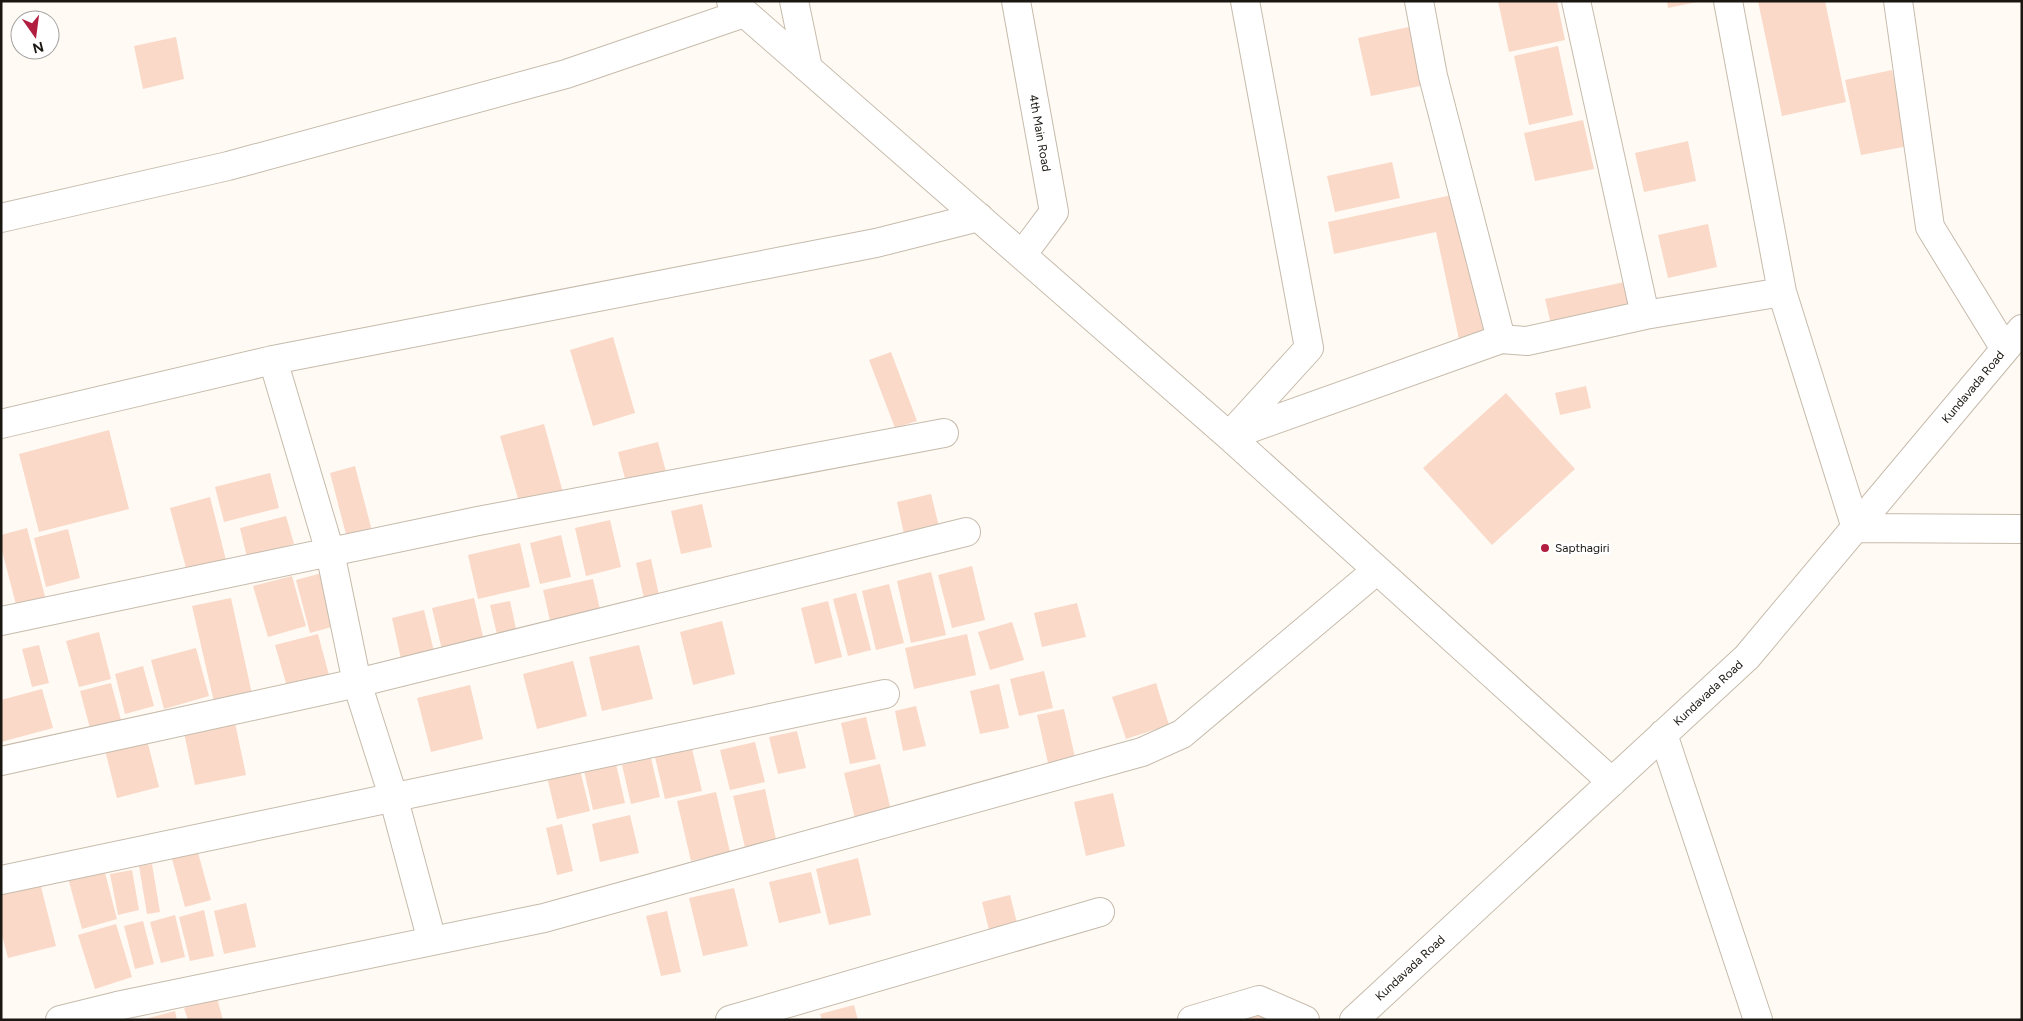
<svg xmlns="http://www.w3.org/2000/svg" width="2023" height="1021" viewBox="0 0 2023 1021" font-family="Figtree,sans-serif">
	<rect width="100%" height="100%" fill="#fffaf3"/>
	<path fill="#fad9c9" d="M1498 1H1557L1565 40 1509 52Z
		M1667 1H1697V2L1668 8Z
		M1758 1H1825L1846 102 1782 116Z
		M1418 25 1430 84 1371 96 1358 38Z
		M176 37 184 79 143 89 134 46Z
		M1558 46 1573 115 1529 125 1514 56Z
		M1892 70 1908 146 1861 155 1845 80Z
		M1583 120 1594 169 1535 181 1524 133Z
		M1688 141 1696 181 1644 192 1635 153Z
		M1392 162 1400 198 1335 212 1327 176Z
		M1461 193 1495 351 1463 358 1436 232 1334 254 1328 222Z
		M1708 224 1717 267 1668 278 1658 235Z
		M1634 280 1643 322 1555 341 1545 299Z
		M613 337 635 413 593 426 570 350Z
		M891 352 917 421 895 428 869 360Z
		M1586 386 1591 408 1560 415 1555 393Z
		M1506 393 1575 469 1492 545 1423 468Z
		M544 424 565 500 522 512 500 436Z
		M109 430 129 509 39 532 19 454Z
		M658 442 668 479 628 490 618 452Z
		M355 466 373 535 348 542 330 473Z
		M270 473 279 508 224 522 215 487Z
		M931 494 941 535 906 543 897 502Z
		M210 497 229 572 190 583 170 508Z
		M702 504 712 547 681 554 671 511Z
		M286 516 294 544 247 557 240 528Z
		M610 520 621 567 586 576 575 528Z
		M27 528 47 604 18 612 1 547V535Z
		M68 529 80 578 46 587 34 538Z
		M561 535 571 577 540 584 530 543Z
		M520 543 530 587 478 599 468 555Z
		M651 559 661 604 646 607 636 563Z
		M972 566 985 620 952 628 938 575Z
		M333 570 346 623 310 633 296 580Z
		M931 572 946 635 911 643 897 581Z
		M292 576 306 626 268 637 253 586Z
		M593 579 602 618 552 629 543 590Z
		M889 584 904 643 876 650 862 591Z
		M856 593 871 650 848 656 833 599Z
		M231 598 252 694 214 702 192 606Z
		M474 598 485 645 443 654 432 608Z
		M510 601 518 638 499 643 490 605Z
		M828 601 842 657 815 664 801 608Z
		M1077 603 1086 637 1042 647 1034 613Z
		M424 610 436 660 403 668 392 618Z
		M722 621 735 674 693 685 680 632Z
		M1012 622 1024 660 990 670 978 632Z
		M99 632 111 679 79 687 66 641Z
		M318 634 330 679 288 690 275 645Z
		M967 634 976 675 914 689 905 648Z
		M39 645 49 683 32 687 22 649Z
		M639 645 653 699 602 711 589 657Z
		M196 648 209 696 164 709 151 660Z
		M573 661 587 716 537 729 523 674Z
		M143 666 154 706 125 714 115 674Z
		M1044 671 1053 708 1019 716 1010 679Z
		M111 683 121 720 90 728 80 691Z
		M1156 683 1169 725 1126 739 1112 697Z
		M999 684 1009 728 980 734 970 691Z
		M470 685 483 739 431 752 417 698Z
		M42 689 53 728 1 742V700Z
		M916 706 926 746 903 751 895 711Z
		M1064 709 1075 757 1048 763 1037 715Z
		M866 717 876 759 850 764 841 723Z
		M234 718 246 775 195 785 183 728Z
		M797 731 806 768 778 774 769 737Z
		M146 736 159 787 117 798 104 746Z
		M755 742 765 782 730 790 720 750Z
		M692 749 702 791 665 799 655 757Z
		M651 758 660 797 631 804 622 765Z
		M616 764 625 803 593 810 584 771Z
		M880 764 893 819 857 827 844 773Z
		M580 770 590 811 557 819 547 777Z
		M765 789 777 844 746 852 733 796Z
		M716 792 730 852 691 861 677 801Z
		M1113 793 1125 846 1086 856 1074 802Z
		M630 815 639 853 600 862 592 824Z
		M562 824 573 871 557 875 546 828Z
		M197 849 211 900 185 907 171 855Z
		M858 858 871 915 829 925 816 869Z
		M152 864 160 912 147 914 139 866Z
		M104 869 117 919 82 929 68 878Z
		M132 870 139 910 118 915 110 874Z
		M811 872 821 913 779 923 769 882Z
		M40 883 56 946 8 958 1 932V893Z
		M734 888 748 946 703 956 689 898Z
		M1010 895 1019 931 991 938 982 902Z
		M246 903 256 947 224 954 214 911Z
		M204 910 214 956 190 961 179 917Z
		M667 911 681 972 661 976 646 916Z
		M175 915 185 957 161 963 150 922Z
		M143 921 154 964 135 969 124 926Z
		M116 924 132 977 95 989 78 935Z
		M217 998 223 1020H188L184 1008Z
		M854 1005 858 1020H822L820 1014Z
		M1264 1010 1266 1020H1225Z
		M175 1011 177 1020H145V1019Z"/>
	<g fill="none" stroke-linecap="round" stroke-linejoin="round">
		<g stroke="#c6bbac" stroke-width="30">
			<path id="minor" d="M731 1 1229 436 1612 782
				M794 1 808 68
				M1016 1 1054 212 1022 255
				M1245 1 1309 348 1229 436 1501 339 1527 341 1645 315 1782 292
				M1419 1 1433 76 1501 339
				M1576 1 1645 315
				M1728 1 1782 292 1856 528 2022 529
				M1898 1 1930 227 2005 349
				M1 218 228 166 566 74 744 13
				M273 360 330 552 357 683 393 796 432 941
				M1 424 273 360 876 243 979 217
				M1 621 478 521 944 433
				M1663 734 1758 1020
				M1 761 357 683 966 532
				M1 880 885 694
				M60 1020 117 1006 544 918 1142 752 1182 734 1377 570
				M730 1020 1100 912
				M1192 1020 1259 1000 1305 1020
				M1354 1020 1747 657 2022 329"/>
		</g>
		<use href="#minor" stroke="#fff" stroke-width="28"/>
	</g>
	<circle fill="#b11e3f" stroke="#fff" stroke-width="2" cx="1545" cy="548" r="5"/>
	<g text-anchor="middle" stroke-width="5" stroke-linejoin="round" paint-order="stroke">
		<g font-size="12" fill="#1a1611" stroke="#fff">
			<text transform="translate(1040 133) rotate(80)" y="4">4th Main Road</text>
			<text transform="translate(1973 387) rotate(-50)" y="4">Kundavada Road</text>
			<text transform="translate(1708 693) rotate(-43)" y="4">Kundavada Road</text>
			<text transform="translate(1410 968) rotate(-43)" y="4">Kundavada Road</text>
		</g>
		<g font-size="12" fill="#1a1611" stroke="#fff" text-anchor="start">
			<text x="1555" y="552">Sapthagiri</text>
		</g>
	</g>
	<rect width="2023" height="1021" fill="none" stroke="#1a1611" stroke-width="5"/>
	<g transform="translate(35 35) rotate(166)"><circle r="24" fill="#ffffff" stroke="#a3a2a0"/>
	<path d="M0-4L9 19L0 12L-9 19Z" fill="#b11e3f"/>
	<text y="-8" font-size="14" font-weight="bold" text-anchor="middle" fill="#1a1611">N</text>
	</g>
</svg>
